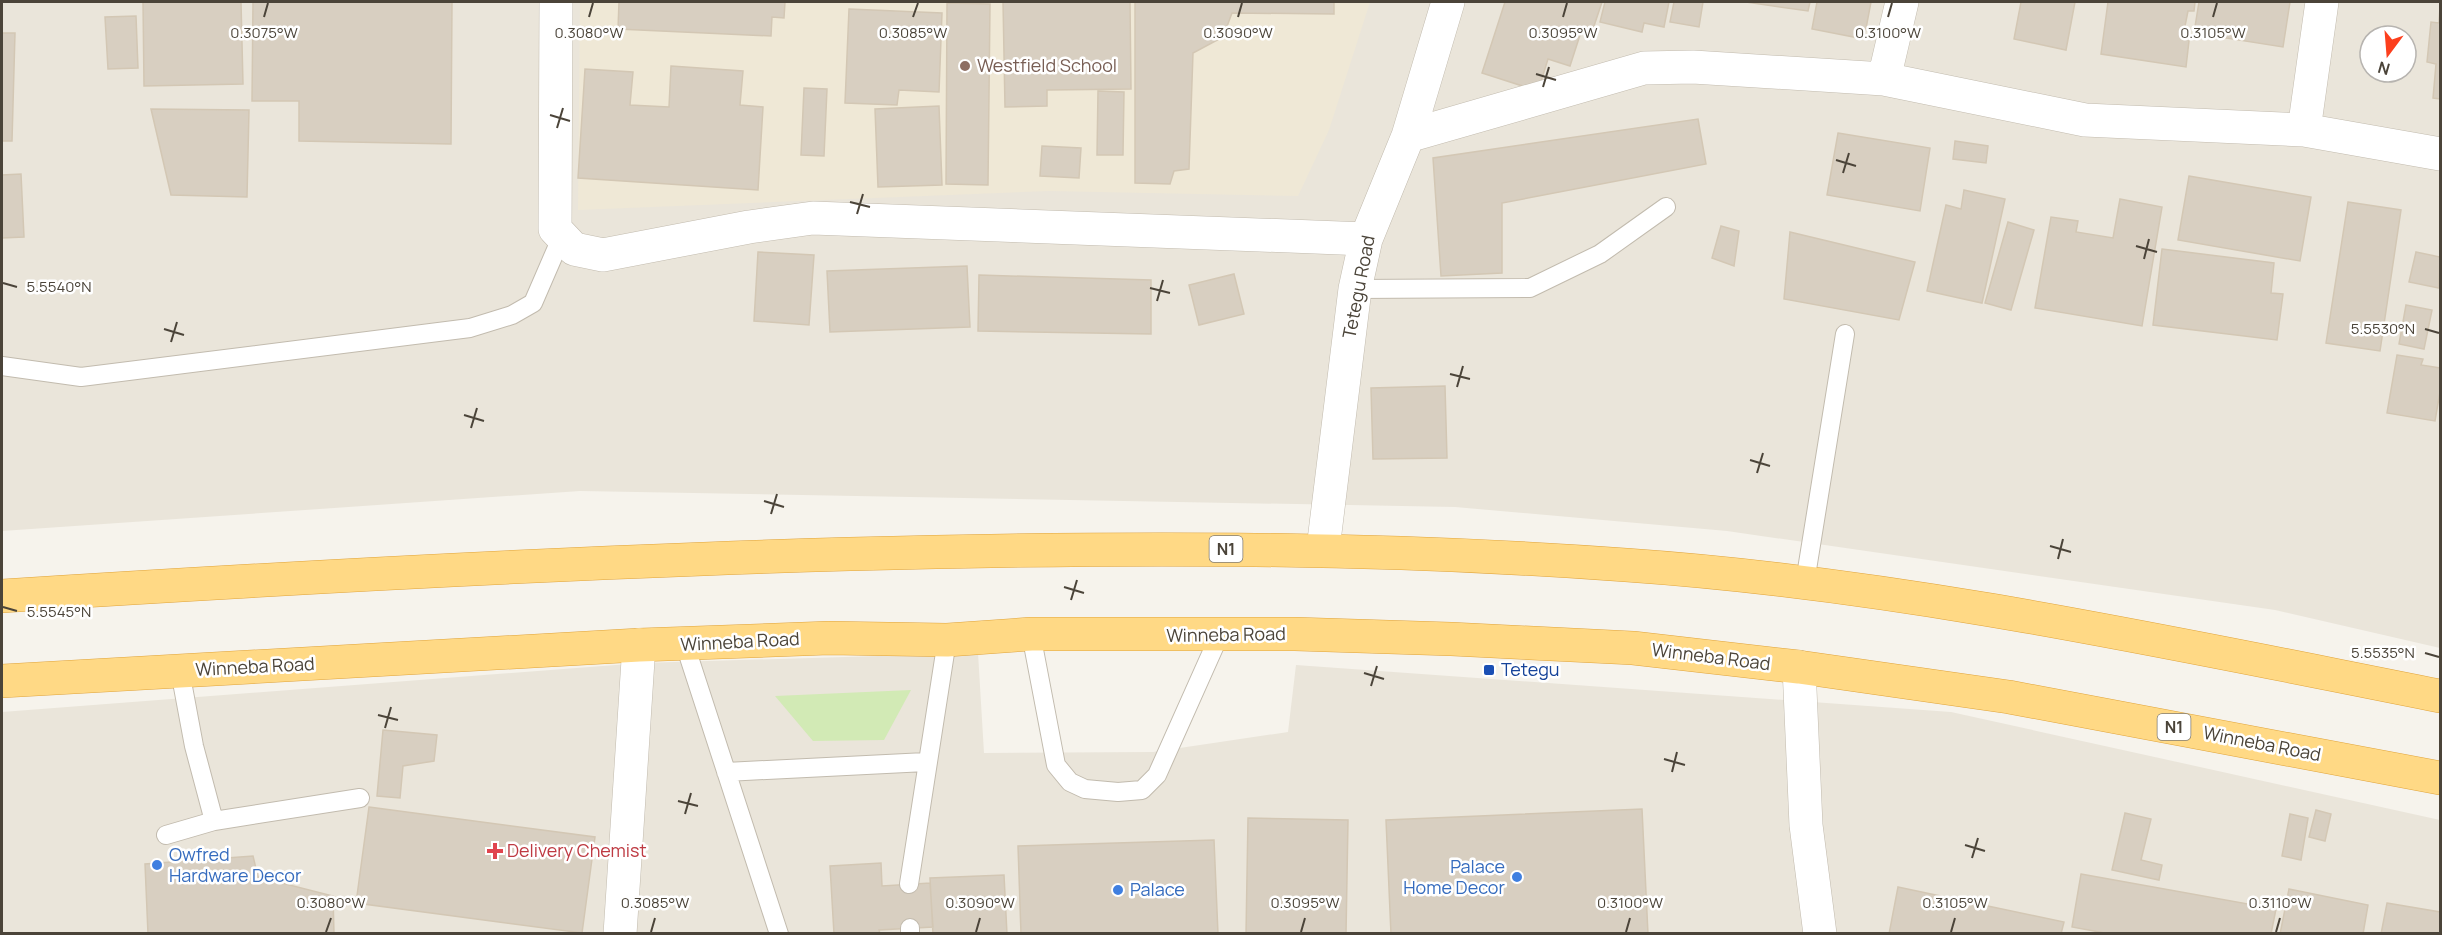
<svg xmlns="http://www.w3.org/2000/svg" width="2442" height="935" viewBox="0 0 2442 935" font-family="Manrope,sans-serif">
	<rect width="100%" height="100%" fill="#f6f3ec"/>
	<path fill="#eae5da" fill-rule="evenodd" d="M2 2H2440V648L2275 610 1727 531 1455 507 580 491 2 531ZM2370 36H2406V72H2370Z
		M978 653 984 753 1153 752 1288 732 1296 665 1951 712 2440 820V934H2V712L642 663Z"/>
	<path fill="#efe8d6" d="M580 2H1370L1329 130 1298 196 1049 191 578 210Z"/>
	<path fill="#d2eab5" d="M911 690 884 740 813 741 775 696Z"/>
	<path fill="#d8cfc1" stroke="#d3c7b4" stroke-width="1.5" d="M143 2H241L243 84 144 86Z
		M253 2H452L451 144 299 141V101H252Z
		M619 2H785L784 18 772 17 771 36 618 29Z
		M1003 2H1130L1131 89 1047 90V106L1005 107Z
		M1135 2H1334V14L1232 13 1223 37 1193 53 1189 169 1174 171 1170 184 1135 183Z
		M1505 2H1602L1591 35 1581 32 1570 66 1548 59 1538 91 1482 73Z
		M1605 2H1669L1664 27 1644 23 1642 32 1600 22Z
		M1674 2H1703L1699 27 1670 22Z
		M1746 2H1810L1808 11Z
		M1817 2H1871L1864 39 1812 29Z
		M2021 2H2075L2066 50 2014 39Z
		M2108 2H2195L2194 11H2188L2184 31 2190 32 2186 67 2101 54Z
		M2199 2H2290L2283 47 2194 33Z
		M947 3 990 4 988 185 946 184Z
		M2440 7V99L2433 98 2436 64 2427 62 2431 22 2439 23Z
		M849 9 942 13 939 92 899 90 897 105 845 103Z
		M136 16 138 68 108 69 105 17Z
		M2 33H15L12 141H2Z
		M671 66 743 71 740 105 763 107 758 190 578 178 585 69 633 72 630 105 669 107Z
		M804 88 827 89 824 156 801 155Z
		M1098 91 1124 92 1123 155H1097Z
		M939 106 942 185 878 187 875 109Z
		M151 109 249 110 247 197 171 195Z
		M1698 119 1706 164 1502 203V273L1441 276 1433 158Z
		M1838 133 1930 148 1920 211 1827 195Z
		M1955 141 1988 146 1986 163 1953 159Z
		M1042 146 1081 148 1079 178 1040 176Z
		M21 174 24 237 2 238V175Z
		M2189 176 2311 197 2300 261 2178 240Z
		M1964 190 2005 199 1982 303 1927 291 1946 205 1961 209Z
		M2120 199 2162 207 2142 326 2035 308 2051 217 2078 221 2076 232 2113 238Z
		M2348 202 2401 210 2380 351 2326 343Z
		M2008 222 2034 230 2011 310 1985 303Z
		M1721 226 1739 231 1734 266 1712 258Z
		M1790 232 1915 262 1899 320 1784 299Z
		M2162 249 2274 263 2271 293 2283 294 2277 340 2153 325Z
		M758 252 814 255 809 325 754 321Z
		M2416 252 2440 257 2439 288 2409 282Z
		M967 266 970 327 830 332 827 271Z
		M1234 274 1244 314 1199 325 1189 285Z
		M979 275 1151 280V334L978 331Z
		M2406 305 2432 310 2424 349 2399 344Z
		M2397 355 2423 359 2421 365 2440 368V392L2435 421 2387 413Z
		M1445 386 1447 458 1373 459 1371 388Z
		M383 730 437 735 434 761 403 766 400 798 377 796Z
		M369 807 595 837 582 933 356 903Z
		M1642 809 1648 934H1391L1386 820Z
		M2316 810 2331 814 2325 841 2309 837Z
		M2125 813 2151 819 2141 860 2162 865 2159 880 2112 870Z
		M2290 814 2308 818 2301 860 2282 856Z
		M1248 818 1348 820 1346 934H1246Z
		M1214 840 1218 934H1021L1018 846Z
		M253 856 258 877 333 896 334 934H148L145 864Z
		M881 863 882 886 930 883 933 927 879 930 880 934H834L830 866Z
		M2081 874 2276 909 2271 934H2110L2072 927Z
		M1004 875 1007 934H933L930 878Z
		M1898 887 2064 922 2061 934H1889Z
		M2289 889 2368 905 2363 934H2280Z
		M2387 903 2440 912V934H2381Z"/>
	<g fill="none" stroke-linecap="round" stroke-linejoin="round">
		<g stroke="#c2bbae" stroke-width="20">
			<path id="service" d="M1355 289 1530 288 1600 254 1666 207
				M2 366 81 377 470 328 512 315 533 303 562 236
				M1805 582 1845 334
				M1031 634 1056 765 1070 782 1085 789 1118 792 1142 790 1157 775 1220 634
				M685 645 779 934
				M180 671 194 746 214 821
				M726 772 926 762
				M166 835 214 821 360 798
				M909 884 947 640
				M910 934V928"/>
		</g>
		<g stroke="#c2bbae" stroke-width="34">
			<path id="minor" d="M556 2 555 229 574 249 603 255 749 227 813 218 1366 239
				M1884 79 1902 2
				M2304 130 2322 2
				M1408 136 1644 68 1693 67 1884 79 2085 120 2304 130 2440 154
				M1323 549 1355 289 1366 239 1408 136 1448 2
				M1799 667 1806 825 1820 934
				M620 934 639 645"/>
		</g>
		<g stroke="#e0a43c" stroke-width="34">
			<path id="trunk" d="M2 596C284 578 567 562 850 554 1109 547 1368 546 1626 565 1901 584 2171 643 2440 696
				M2 681 639 645 829 638 947 640 1031 634H1295L1451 639 1633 648 1799 667 2009 697 2440 778"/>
		</g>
		<use href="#service" stroke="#fff" stroke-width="18"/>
		<use href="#minor" stroke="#fff" stroke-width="33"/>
		<use href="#trunk" stroke="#ffd985" stroke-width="33"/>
	</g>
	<path fill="none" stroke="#4b4439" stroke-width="2" d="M264 17 268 3M589 17 593 3M913 17 918 3M1238 17 1242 3M1563 17 1567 3M1888 17 1892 3M2213 17 2217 3M1536 74 1556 80M1543 87 1549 67M550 115 570 121M557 128 563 108M1836 160 1856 166M1843 173 1849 153M850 202 870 207M857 214 863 194M2136 246 2157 252M2144 259 2149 239M3 283 17 287M1150 288 1170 293M1157 301 1163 280M164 329 184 335M2425 329 2439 333M171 342 177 322M1450 374 1470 379M1457 387 1463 366M464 415 484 421M471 428 477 408M1750 460 1770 466M1757 473 1763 453M764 501 784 507M771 514 777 494M2050 546 2071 552M2058 559 2063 539M1064 587 1084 593M1071 600 1077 580M3 607 17 611M2425 653 2439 657M1364 673 1384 679M1371 686 1377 666M378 715 398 720M385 728 391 707M1664 759 1685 765M1672 772 1677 752M678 801 698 806M685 814 691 793M1965 845 1985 851M1972 858 1978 838M326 932 331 918M651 932 655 918M976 932 980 918M1301 932 1305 918M1626 932 1630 918M1951 932 1955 918M2276 932 2280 918"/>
	<circle fill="#8d6e63" stroke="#fff" stroke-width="2" cx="965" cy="66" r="6"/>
	<rect fill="#1a4fb4" stroke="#fff" stroke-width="2" x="1483" y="664" width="12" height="12" rx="3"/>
	<path fill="#e0444e" stroke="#fff" stroke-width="2" d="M492 842h6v6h6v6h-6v6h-6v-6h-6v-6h6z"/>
	<g fill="#3f7fe0" stroke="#fff" stroke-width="2">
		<circle cx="157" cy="865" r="6"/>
		<circle cx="1517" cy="877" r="6"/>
		<circle cx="1118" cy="890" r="6"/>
	</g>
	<g text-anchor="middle" stroke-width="5" stroke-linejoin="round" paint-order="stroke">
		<g fill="#fff" stroke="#817c74" stroke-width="1.5">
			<rect x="1209.5" y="536" width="33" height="26" rx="4.5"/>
			<rect x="2157.5" y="714" width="33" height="26" rx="4.5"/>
		</g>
		<g font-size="16" font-weight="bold" fill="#4b4439">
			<text x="1226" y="555">N1</text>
			<text x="2174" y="733">N1</text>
		</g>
		<g font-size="18" fill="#785e54" stroke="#fff" text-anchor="start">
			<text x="977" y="72">Westfield School</text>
		</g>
		<g font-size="18" fill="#4b4439" stroke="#fff">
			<text transform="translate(1359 287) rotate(-79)" y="6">Tetegu Road</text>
			<text transform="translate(1226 635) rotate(-1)" y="6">Winneba Road</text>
			<text transform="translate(740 642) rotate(-3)" y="6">Winneba Road</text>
			<text transform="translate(1711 657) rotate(7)" y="6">Winneba Road</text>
			<text transform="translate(255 667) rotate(-3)" y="6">Winneba Road</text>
			<text transform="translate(2262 744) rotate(11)" y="6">Winneba Road</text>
		</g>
		<g font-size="18" fill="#164399" stroke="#fff" text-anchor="start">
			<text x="1501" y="676">Tetegu</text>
		</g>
		<g font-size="18" fill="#be3a42" stroke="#fff" text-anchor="start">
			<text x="507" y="857">Delivery Chemist</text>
		</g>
		<g font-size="18" fill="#366cbe" stroke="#fff" text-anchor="start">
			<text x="169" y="861">Owfred<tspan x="169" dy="21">Hardware Decor</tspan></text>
			<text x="1505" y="873" text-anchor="end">Palace<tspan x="1505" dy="21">Home Decor</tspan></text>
			<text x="1130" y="896">Palace</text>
		</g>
	</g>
	<g font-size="15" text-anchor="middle" fill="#4b4439" stroke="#fff" stroke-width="5" stroke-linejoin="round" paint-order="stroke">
		<text x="264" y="38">0.3075°W</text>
		<text x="589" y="38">0.3080°W</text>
		<text x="913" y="38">0.3085°W</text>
		<text x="1238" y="38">0.3090°W</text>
		<text x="1563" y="38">0.3095°W</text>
		<text x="1888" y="38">0.3100°W</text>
		<text x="2213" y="38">0.3105°W</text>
		<text x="59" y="292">5.5540°N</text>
		<text x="2383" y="334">5.5530°N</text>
		<text x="59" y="617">5.5545°N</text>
		<text x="2383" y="658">5.5535°N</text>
		<text x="331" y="908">0.3080°W</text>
		<text x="655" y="908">0.3085°W</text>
		<text x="980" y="908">0.3090°W</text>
		<text x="1305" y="908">0.3095°W</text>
		<text x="1630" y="908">0.3100°W</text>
		<text x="1955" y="908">0.3105°W</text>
		<text x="2280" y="908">0.3110°W</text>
	</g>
	<rect width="2442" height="935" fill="none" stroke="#4b4439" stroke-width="6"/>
	<g transform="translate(2388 54) rotate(196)"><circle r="28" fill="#ffffff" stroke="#b7b4b0" stroke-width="1.5"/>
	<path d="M0-4.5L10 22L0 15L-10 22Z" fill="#fc3f1d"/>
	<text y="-9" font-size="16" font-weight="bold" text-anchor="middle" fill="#4b4439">N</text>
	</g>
</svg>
